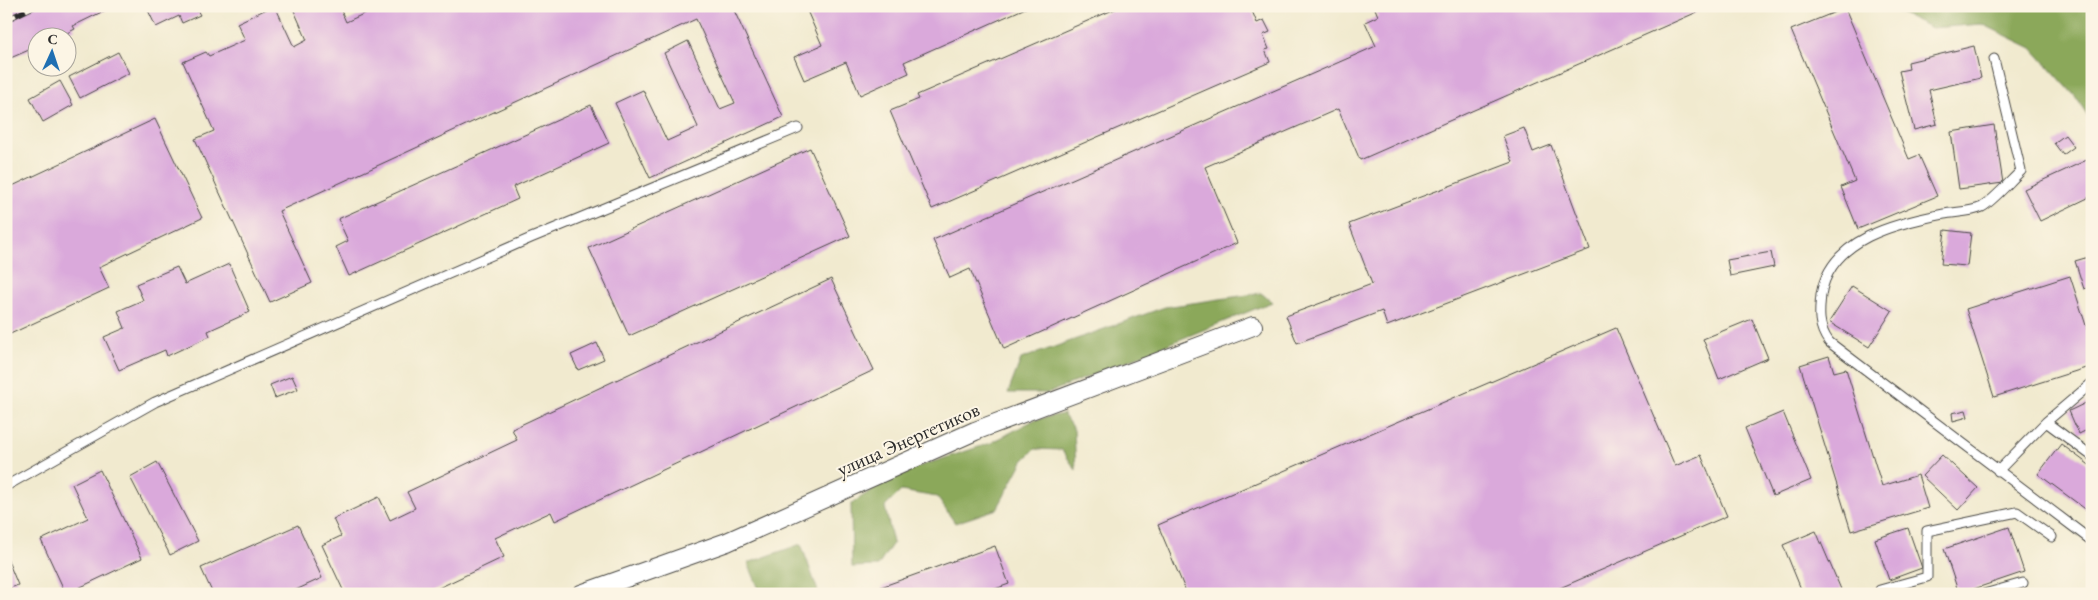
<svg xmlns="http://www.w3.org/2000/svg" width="2098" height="600" viewBox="0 0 2098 600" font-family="'EB Garamond',serif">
	<rect width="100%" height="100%" fill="#fcf5e5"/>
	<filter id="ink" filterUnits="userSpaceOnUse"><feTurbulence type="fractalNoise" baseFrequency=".02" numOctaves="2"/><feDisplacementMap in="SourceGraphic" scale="10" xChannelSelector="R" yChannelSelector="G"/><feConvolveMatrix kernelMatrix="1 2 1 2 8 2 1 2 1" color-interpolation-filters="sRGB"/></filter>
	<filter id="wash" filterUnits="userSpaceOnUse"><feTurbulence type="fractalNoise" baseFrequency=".0096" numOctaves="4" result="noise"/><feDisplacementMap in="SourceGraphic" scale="20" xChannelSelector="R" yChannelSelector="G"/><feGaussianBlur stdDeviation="1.12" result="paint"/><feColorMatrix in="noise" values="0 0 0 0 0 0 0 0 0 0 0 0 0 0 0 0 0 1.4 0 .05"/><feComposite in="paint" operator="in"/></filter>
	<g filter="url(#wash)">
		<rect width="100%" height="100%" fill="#f1eacf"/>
		<path fill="#8ba85a" stroke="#5b6a42" d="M1886 6H2092V122L2075 96 2032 48 1982 24 1932 28Z
			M1261 293 1272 302 1048 393H1008L1021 359 1165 307Z
			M1063 414 1074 430 1076 470 1062 450 1035 449 1023 461 997 509 955 523 937 497 901 491 885 507 893 543 878 566 852 567 851 504 896 474 991 443 1034 420Z
			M801 544 819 594H761L748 563Z"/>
		<g id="blocks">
			<path fill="#daa9db" d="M6 6H114L73 26 75 29 57 38H38V46L6 60Z
				M146 6H205L197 10 200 15 182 23 179 16 156 27Z
				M273 6H275L294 47 307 40 292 6H339L346 22 381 6H732L783 117 650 178 615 103 643 90 667 141 698 127 664 53 688 41 720 109 735 103 696 19 279 211 312 283 270 302 195 139 214 131 183 62 206 52 209 56 245 40 237 23Z
				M805 6H1030L904 62 909 73 860 95 846 62 804 80 794 57 822 45Z
				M1122 6H1250L1257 23 1264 20 1270 32 1263 35 1269 49 1265 50 1270 62 932 209 890 111 919 99 917 95Z
				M1374 6H1711L1360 160 1338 109 1205 167 1237 243 1004 349 970 269 950 278 933 240 1376 46 1365 22 1378 16Z
				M1845 8 1909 159 1919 155 1937 196 1858 229 1841 187 1855 181 1791 30Z
				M1974 46 1981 78 1929 90 1937 124 1914 130 1899 71 1909 69 1908 62Z
				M118 52 129 73 80 98 69 77Z
				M60 81 73 105 43 122 30 98Z
				M591 105 609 143 513 187 518 199 349 276 336 247 348 241 338 219Z
				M155 119 202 218 99 267 109 288 6 336V189Z
				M1994 125 2003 183 1959 189 1951 132Z
				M1524 128 1533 152 1551 145 1590 249 1387 326 1382 311 1297 343 1286 316 1372 284 1349 224 1513 162 1503 136Z
				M2065 135 2074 147 2063 155 2054 143Z
				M810 148 850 236 629 336 589 248Z
				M2089 159 2092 165V196L2040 221 2024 189Z
				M1945 230 1971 233 1967 266 1941 264Z
				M1771 252 1774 267 1730 276 1727 260Z
				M2092 256V286L2084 289 2075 261Z
				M229 264 250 312 208 331 210 336 167 356 165 350 119 370 104 337 125 328 118 311 143 300 136 284 177 267 185 284Z
				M2070 276 2092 344V366L1994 397 1966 309Z
				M831 279 874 370 555 521 551 512 495 538 504 557 426 594H345L322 545 341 536 333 519 379 497 390 520 415 508 407 492 517 440 512 429Z
				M1852 286 1892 311 1869 347 1829 322Z
				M1752 319 1768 358 1719 379 1703 339Z
				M1616 328 1675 466 1701 455 1727 516 1546 594H1187L1158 525Z
				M597 343 604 359 578 370 571 355Z
				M1829 356 1834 372 1846 369 1882 486 1918 475 1928 508 1851 531 1800 365Z
				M292 376 298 389 275 398 270 385Z
				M2092 400V436L2089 429 2079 434 2069 411Z
				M1966 410 1968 417 1953 421 1952 413Z
				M1783 412 1811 480 1773 496 1745 428Z
				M2061 444 2092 467V514L2038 474Z
				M1942 455 1978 488 1958 510 1922 476Z
				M157 462 198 541 170 555 130 477Z
				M100 470 142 558 66 594 41 540 88 518 72 484Z
				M298 525 322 578 287 594H248L247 592 243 594H213L201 568Z
				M2009 527 2024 572 1959 594 1944 549Z
				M1908 528 1922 568 1889 580 1875 539Z
				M1816 531 1843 594H1803L1783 545Z
				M995 546 1009 584 981 594H884L881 587Z
				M6 556 18 585 6 590Z"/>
		</g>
	</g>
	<g filter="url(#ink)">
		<use href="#blocks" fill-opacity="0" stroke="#494844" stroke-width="1"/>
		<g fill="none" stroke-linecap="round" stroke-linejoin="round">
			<g stroke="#494844" stroke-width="11">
				<path id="service" d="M1994 59 2021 171C2011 180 1993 201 1982 207 1972 212 1955 212 1944 214 1897 223 1830 238 1821 295 1819 313 1818 327 1829 342L2092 541
					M2046 422 2092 456
					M1998 471 2046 422 2092 383
					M6 486 155 402 531 238 798 128
					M1880 594V590L1927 577V531L2017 512 2052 537
					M1984 594 2023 583"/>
			</g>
			<g stroke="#494844" stroke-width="20">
				<path id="minor" d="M581 594 727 542 975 431 1253 326"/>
			</g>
			<use href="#service" stroke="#fff" stroke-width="9"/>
			<use href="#minor" stroke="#fff" stroke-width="18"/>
			<g stroke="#2b2b2b" stroke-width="5.5">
				<path id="rail" d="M6 20 35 6"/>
			</g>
			<use href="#rail" stroke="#fcf5e5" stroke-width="4" stroke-dasharray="11" stroke-linecap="butt"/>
		</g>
	</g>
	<g text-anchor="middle" stroke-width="4" stroke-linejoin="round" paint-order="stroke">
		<g font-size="20" fill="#2b2b2b" stroke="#fcf5e5">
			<text transform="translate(908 439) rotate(-24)" y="7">улица Энергетиков</text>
		</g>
	</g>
	<rect width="2098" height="600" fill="none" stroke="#fcf5e5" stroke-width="25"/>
	<g transform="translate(52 52) rotate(3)"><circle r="24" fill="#fcf5e5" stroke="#a8a49b"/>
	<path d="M0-4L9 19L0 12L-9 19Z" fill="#1f6fb2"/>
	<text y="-8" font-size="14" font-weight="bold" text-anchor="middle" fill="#2b2b2b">С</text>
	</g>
</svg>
